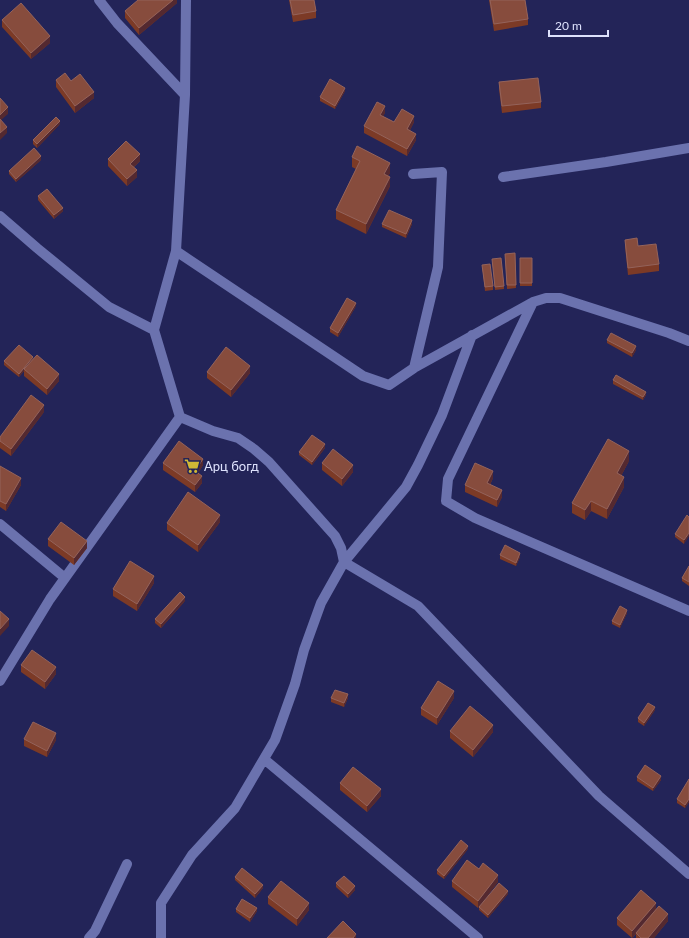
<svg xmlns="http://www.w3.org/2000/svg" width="689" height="938" viewBox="0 0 689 938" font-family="Lato,sans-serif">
	<rect width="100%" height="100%" fill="#232458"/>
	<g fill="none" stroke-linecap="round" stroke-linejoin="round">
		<path stroke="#6b72ae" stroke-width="10" d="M99 0 117 23 185 95
			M413 174 442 172 438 267 414 368
			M503 177 606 162 689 148
			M0 216 37 248 109 307 154 330
			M176 251 363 376 389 385 414 368 533 302 546 298H560L669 333 689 341
			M533 302 448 479 446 501 475 518 689 611
			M180 417 213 431 238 438 254 449 269 462 335 536 341 548 344 562 418 606 599 796 689 874
			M0 524 65 578
			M0 681 50 599 180 417 154 330 176 251 185 95 186 0
			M264 759 478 938
			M89 938 95 931 127 864
			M161 938V903L192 855 235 808 275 740 295 684 304 650 321 603 344 562 406 487 418 465 442 415 472 335"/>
	</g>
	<path fill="#7c3a26" d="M159 0H177V3L139 35 125 18V11Z
		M289 0H314L316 11V18L293 22Z
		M489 0H525L528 19V25L494 31Z
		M2 20 50 43 31 59 2 27Z
		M56 80 71 81 94 98 75 113 56 87Z
		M499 82 541 102V108L502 113 499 89Z
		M345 91 335 109 320 101V97Z
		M385 113 383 116 394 122H414L410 130 416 140 407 156 364 133V126Z
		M60 124 37 148 33 144V140Z
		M352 157 390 173 388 176 390 186 366 234 336 219V210L356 169 352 167Z
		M108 159 140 161 134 167 137 177 127 186 108 166Z
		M41 160 16 182 9 174V171Z
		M38 196 63 211 54 219 38 200Z
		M382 224H412L406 238 382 227Z
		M625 240 638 246 659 264V271L628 275 625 246Z
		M515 253 516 288 507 289 505 254Z
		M520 258H532V286H520Z
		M492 259 504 286V289L495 290Z
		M482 265 493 286V290L485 291Z
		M356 306 338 337 330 332V328Z
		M607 340 636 350 632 357 607 343Z
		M33 359 59 381 47 395 24 376V371L19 377 4 365V361Z
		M207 372 250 373 231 397 207 378Z
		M613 380 646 395 643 400 613 384Z
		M44 412 11 456 0 448V437Z
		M325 448 312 465 299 455V452Z
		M629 461 621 476 624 487 607 519 591 511 585 520 572 513V503Z
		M163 463 203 465 198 473 202 483 195 492 163 470Z
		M322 463 353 472 342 486 322 470Z
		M0 466 21 485 6 511 0 507Z
		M493 478 490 485 502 497 497 507 465 492V485Z
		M689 517 684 544 675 537V534Z
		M220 522 198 552 167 530V523Z
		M48 539 87 548 74 565 48 546Z
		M500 555 520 557 516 566 500 559Z
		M689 566V586L682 581V578Z
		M154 583 137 611 113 596V589Z
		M185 601 161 628 155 623V619Z
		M627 613 620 628 612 624V621Z
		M21 665 56 674 45 689 21 672Z
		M331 698H348L344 707 331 702Z
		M454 698 437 725 421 715V708Z
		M655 710 644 726 638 722V718Z
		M450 731 493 732 473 757 450 738Z
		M24 739 56 740 47 757 24 746Z
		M637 777 661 780 653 791 637 781Z
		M689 779V802L685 808 677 803V799Z
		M340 783 381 796 367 812 340 790Z
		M468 849 444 879 437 874V870Z
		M479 869 498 882 478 908 452 887V881Z
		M235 877 263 888 255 898 235 880Z
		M336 883 355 890 348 898 336 887Z
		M508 894 488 918 479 910V907Z
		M268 897 309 910 297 926 268 904Z
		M236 909 257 911 250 922 236 912Z
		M656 909 668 921 654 938H636V934L632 938 617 925V918Z"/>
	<path fill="#542930" d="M173 0H177V3L139 35V28Z
		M50 36V43L31 59V53Z
		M345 88V91L335 109V106Z
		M94 92V98L75 113V106Z
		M385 106V113L380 122V115Z
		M8 107V114L0 121V115Z
		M414 116V122L407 136V129Z
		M60 121V124L37 148V144Z
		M7 127V133L0 140V133Z
		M416 134V140L407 156V149Z
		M140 154V161L130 170V164Z
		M41 156V160L16 182V179Z
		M390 163V173L384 184V174Z
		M137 170V177L127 186V179Z
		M390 177V186L366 234V224Z
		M63 208V211L54 219V215Z
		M412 220V224L406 238V234Z
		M356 303V306L338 337V333Z
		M636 346V350L632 357V353Z
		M33 357V360L24 369V371L19 377V374Z
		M250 366V373L231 397V390Z
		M59 374V381L47 395V389Z
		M646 392V395L643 400V397Z
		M44 405V412L11 456V449Z
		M325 444V448L312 465V462Z
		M629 451V461L617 483V473Z
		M203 459V465L195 478V471Z
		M353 465V472L342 486V479Z
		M493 471V478L487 490V483Z
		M202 476V483L195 492V485Z
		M624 477V487L607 519V509Z
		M21 478V485L6 511V504Z
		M502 490V497L497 507V500Z
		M591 501V511L585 520V510Z
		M220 515V522L198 552V545Z
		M689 533V536L684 544V540Z
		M87 541V548L74 565V558Z
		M520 553V557L516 566V563Z
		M154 576V583L137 611V604Z
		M185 597V601L161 628V624Z
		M627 610V613L620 628V625Z
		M9 619V626L0 636V629Z
		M56 667V674L45 689V682Z
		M454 691V698L437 725V718Z
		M348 694V698L344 707V703Z
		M655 707V710L644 726V723Z
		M493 725V732L473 757V750Z
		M56 733V740L47 757V751Z
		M661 776V780L653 791V788Z
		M381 789V796L367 812V806Z
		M689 799V802L685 808V805Z
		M468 846V849L444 879V876Z
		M498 875V882L478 908V901Z
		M263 885V888L255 898V894Z
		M355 886V890L348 898V894Z
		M508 891V894L488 918V915Z
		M309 903V910L297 926V919Z
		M656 903V910L632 938V931Z
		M257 908V911L250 922V918Z
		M668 914V921L654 938H648Z
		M356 934V938H353Z"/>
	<path fill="#874c3d" stroke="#94635b" d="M138 0H173L139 28 125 11Z
		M290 0H314L316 11 293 15Z
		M490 0H525L528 19 494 24Z
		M21 3 50 36 31 53 2 20Z
		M65 73 71 81 80 74 94 92 75 106 56 80Z
		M538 78 541 102 502 106 499 82Z
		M330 79 345 88 335 106 320 97Z
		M0 98 8 107 0 115Z
		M377 102 385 106 380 115 394 122 402 109 414 116 407 129 416 134 407 149 364 126Z
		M56 117 60 121 37 144 33 140Z
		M0 119 7 127 0 133Z
		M126 141 140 154 130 164 137 170 127 179 108 159Z
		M357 146 390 163 384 174 390 177 366 224 336 210 360 161 352 157Z
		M34 148 41 156 16 179 9 171Z
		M47 189 63 208 54 215 38 196Z
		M389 210 412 220 406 234 382 224Z
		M637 238 638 246 656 244 659 264 628 268 625 240Z
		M515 253 516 285H507L505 254Z
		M501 258 504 286 495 287 492 259Z
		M520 258H532V283H520Z
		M490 264 493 286 485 287 482 265Z
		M347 298 356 303 338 333 330 328Z
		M611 333 636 346 632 353 607 340Z
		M19 345 33 357 19 374 4 361Z
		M226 347 250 366 231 390 207 372Z
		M37 355 59 374 47 389 24 369Z
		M616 375 646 392 643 397 613 380Z
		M31 395 44 405 11 449 0 441V437Z
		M312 435 325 444 312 462 299 452Z
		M608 439 629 451 617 473 624 477 607 509 591 501 585 510 572 503Z
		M179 441 203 459 195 471 202 476 195 485 163 463Z
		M333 449 353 465 342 479 322 463Z
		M475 463 493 471 487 483 502 490 497 500 465 485Z
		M0 466 21 478 6 504 0 501Z
		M188 492 220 515 198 545 167 523Z
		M687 515 689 517V533L684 540 675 534Z
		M61 522 87 541 74 558 48 539Z
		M505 545 520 553 516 563 500 555Z
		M130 561 154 576 137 604 113 589Z
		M689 566V582L682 578Z
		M180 592 185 597 161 624 155 619Z
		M620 606 627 610 620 625 612 621Z
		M0 611 9 619 0 629Z
		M32 650 56 667 45 682 21 665Z
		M438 681 454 691 437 718 421 708Z
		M335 690 348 694 344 703 331 698Z
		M648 703 655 707 644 723 638 718Z
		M470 706 493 725 473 750 450 731Z
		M33 722 56 733 47 751 24 739Z
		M645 765 661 776 653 788 637 777Z
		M353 767 381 789 367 806 340 783Z
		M689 779V799L685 805 677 799Z
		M461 840 468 846 444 876 437 870Z
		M467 860 479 869 483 863 498 875 478 901 452 881Z
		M242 868 263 885 255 894 235 877Z
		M344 876 355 886 348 894 336 883Z
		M281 881 309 903 297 919 268 897Z
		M499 883 508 891 488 915 479 907Z
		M641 890 656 903 632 931 617 918Z
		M242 899 257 908 250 918 236 909Z
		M659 906 668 914 648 938H641L636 933Z
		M343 921 356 934 353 938H327Z"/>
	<defs>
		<g id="supermarket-bare" transform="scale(1.2)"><path d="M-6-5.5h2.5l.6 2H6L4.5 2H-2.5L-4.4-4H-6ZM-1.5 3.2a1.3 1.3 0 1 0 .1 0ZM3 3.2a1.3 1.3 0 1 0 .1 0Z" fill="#d0b836" stroke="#232458" stroke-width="2.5" paint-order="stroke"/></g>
	</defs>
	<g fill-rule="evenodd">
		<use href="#supermarket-bare" x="192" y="466"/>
	</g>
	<g text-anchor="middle" stroke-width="3" stroke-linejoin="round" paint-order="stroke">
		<g font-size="13" fill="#dde1fc" stroke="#232458" text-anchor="start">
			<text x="204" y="471">Арц богд</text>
		</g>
	</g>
	<path d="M549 30v6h59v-6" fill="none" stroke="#dde1fc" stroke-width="2"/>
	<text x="555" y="30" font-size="12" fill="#dde1fc" stroke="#232458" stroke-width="3" paint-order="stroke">20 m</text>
</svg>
